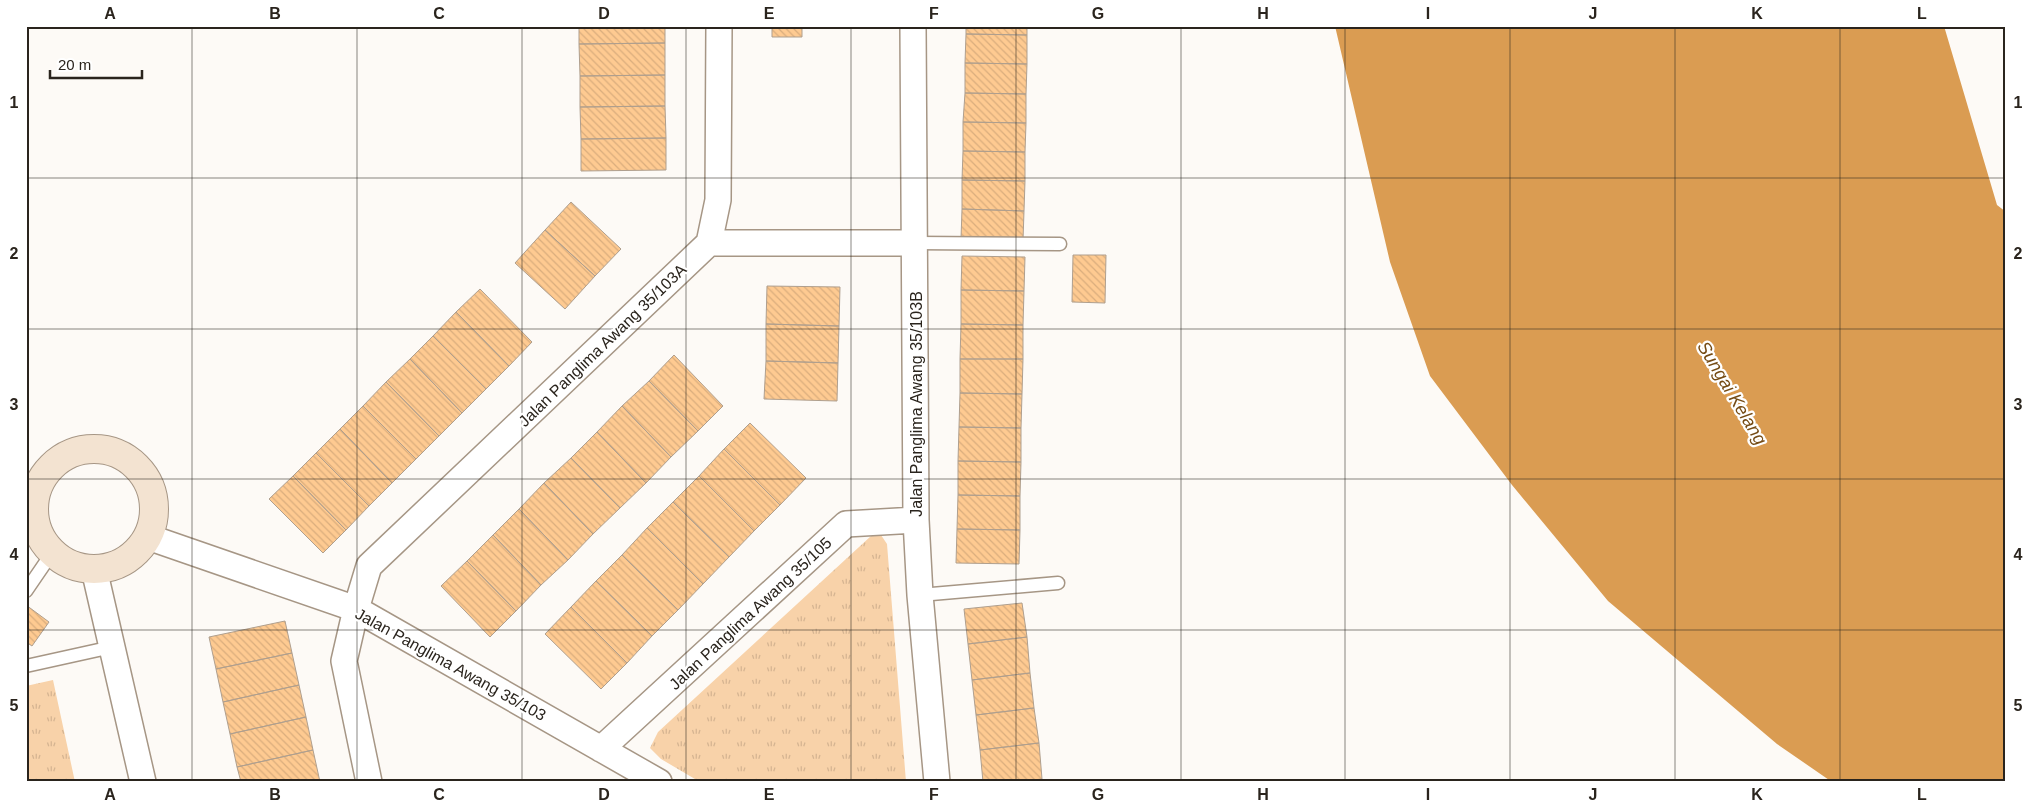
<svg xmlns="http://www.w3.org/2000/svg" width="2032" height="808" viewBox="0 0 2032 808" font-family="Helvetica,sans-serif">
	<defs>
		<pattern id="grass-tufts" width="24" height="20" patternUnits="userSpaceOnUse" patternTransform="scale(1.25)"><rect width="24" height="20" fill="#f8d2a9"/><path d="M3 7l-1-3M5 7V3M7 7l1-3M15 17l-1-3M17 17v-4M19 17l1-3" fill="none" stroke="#d5b491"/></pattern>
		<pattern id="building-back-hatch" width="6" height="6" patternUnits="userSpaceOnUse" patternTransform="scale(1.25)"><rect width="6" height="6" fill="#feca91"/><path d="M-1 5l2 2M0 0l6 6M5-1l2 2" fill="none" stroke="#daad7d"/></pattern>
	</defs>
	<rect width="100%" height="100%" fill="#fdfaf6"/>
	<path fill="url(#grass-tufts)" d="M881 535 887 544 906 782H700L661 759 650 748 658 732 871 536Z
		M53 680 75 782H26V686Z"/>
	<path fill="#da9c52" d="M1335 26H1944L1997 205 2006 212V782H1832L1777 744 1608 601 1512 485 1430 376 1390 262Z"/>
	<path fill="url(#building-back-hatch)" stroke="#af9f8e" d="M579 26H665V43L579 44Z
		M772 26H802V37H772Z
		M966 26H1027V35L966 34Z
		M966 34 1027 35V64L965 63Z
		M665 43V75L580 76 579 44Z
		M965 63 1027 64 1026 94 965 93Z
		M665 75V106L580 107V76Z
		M965 93 1026 94V123L963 122Z
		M665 106 666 138 581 139 580 107Z
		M963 122 1026 123 1025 152 963 151Z
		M666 138V170L581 171V139Z
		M963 151 1025 152V181L962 180Z
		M962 180 1025 181 1024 211 962 209Z
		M571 202 621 249 595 276 545 230Z
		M962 209 1024 211 1023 240 961 239Z
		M545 230 595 276 565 309 515 263Z
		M1073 255H1106L1105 303 1072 302Z
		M962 256 1025 257 1024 291 961 290Z
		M767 286 840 287 839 326 766 324Z
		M480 289 532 342 509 366 456 312Z
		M961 290 1024 291 1023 325 961 324Z
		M456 312 509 366 486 389 433 336Z
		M766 324 839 326 838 363 766 361Z
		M961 324 1023 325V359H960Z
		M433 336 486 389 462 413 410 359Z
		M674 355 723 406 698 431 649 381Z
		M410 359 462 413 439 436 386 382Z
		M960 359H1023L1022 394 960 393Z
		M766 361 838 363 837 401 764 399Z
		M649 381 698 431 671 457 622 406Z
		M386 382 439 436 416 459 363 406Z
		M960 393 1022 394 1021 428 959 427Z
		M363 406 416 459 392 483 340 429Z
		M622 406 671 457 646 483 597 432Z
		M750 423 806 478 780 505 724 449Z
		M959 427 1021 428V462L958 461Z
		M340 429 392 483 369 506 316 453Z
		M597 432 646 483 620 508 571 458Z
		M724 449 780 505 754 531 699 476Z
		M316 453 369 506 346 530 293 476Z
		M571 458 620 508 593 534 544 483Z
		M958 461 1021 462 1020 496 958 495Z
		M293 476 346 530 323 553 269 499Z
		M699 476 754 531 729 557 673 502Z
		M544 483 593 534 568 560 519 509Z
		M958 495 1020 496V530L957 529Z
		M673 502 729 557 703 584 647 528Z
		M519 509 568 560 541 585 493 535Z
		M647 528 703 584 678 610 622 555Z
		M957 529 1020 530 1019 564 956 563Z
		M493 535 541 585 516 611 467 561Z
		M622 555 678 610 652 636 596 581Z
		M467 561 516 611 490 637 441 586Z
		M596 581 652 636 627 663 571 607Z
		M1022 603 1027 637 968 644 964 609Z
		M26 605 49 622 32 646 26 642Z
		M571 607 627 663 601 689 545 634Z
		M285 621 292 653 216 669 209 637Z
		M1027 637 1030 673 972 680 968 644Z
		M292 653 299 685 223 702 216 669Z
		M1030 673 1034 708 976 715 972 680Z
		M299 685 306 717 230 734 223 702Z
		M1034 708 1039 743 980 750 976 715Z
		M306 717 313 750 237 767 230 734Z
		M1039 743 1042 779 1017 782H983L980 750Z
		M313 750 320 782H241L237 767Z"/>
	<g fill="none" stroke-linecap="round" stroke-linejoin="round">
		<g stroke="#a69685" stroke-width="15">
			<path id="lane" d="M915 243 1060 244
				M26 591 52 553
				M920 595 1058 583
				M26 666 112 647"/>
		</g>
		<g stroke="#a69685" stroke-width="28">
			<path id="street" d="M913 26 916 520 920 595 937 782
				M709 243H915
				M148 537 356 609 659 782
				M94 569 143 782
				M601 749 846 524 916 520
				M369 782 344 661 356 609 369 566 709 243 718 200 719 26"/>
		</g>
		<g stroke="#a69685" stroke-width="30">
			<path id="secondary" d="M34 509a60 60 0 1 1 120 0a60 60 0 1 1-120 0Z"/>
		</g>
		<use href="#lane" stroke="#fff" stroke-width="12"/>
		<use href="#street" stroke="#fff" stroke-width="25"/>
		<use href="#secondary" stroke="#f3e3d1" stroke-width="28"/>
	</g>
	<path fill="none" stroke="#2a241d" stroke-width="1" stroke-opacity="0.55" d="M192 26V782M357 26V782M522 26V782M686 26V782M851 26V782M1016 26V782M1181 26V782M1345 26V782M1510 26V782M1675 26V782M1840 26V782M26 178H2006M26 329H2006M26 479H2006M26 630H2006"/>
	<g text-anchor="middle" stroke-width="4.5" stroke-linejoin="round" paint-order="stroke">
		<g font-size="16" fill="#2a241d" stroke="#fff">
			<text transform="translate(602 345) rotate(-44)" y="6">Jalan Panglima Awang 35/103A</text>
			<text transform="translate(916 404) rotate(-90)" y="6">Jalan Panglima Awang 35/103B</text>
			<text transform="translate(750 613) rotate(-43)" y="6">Jalan Panglima Awang 35/105</text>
			<text transform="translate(451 664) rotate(29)" y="6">Jalan Panglima Awang 35/103</text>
		</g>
		<g font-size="18" font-style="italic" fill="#754b14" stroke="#fff">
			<text transform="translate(1732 393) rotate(59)" y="6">Sungai Kelang</text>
		</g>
	</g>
	<rect width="2032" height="808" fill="none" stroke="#ffffff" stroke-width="55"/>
	<path d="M50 70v8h92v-8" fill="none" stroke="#2a241d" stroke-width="2.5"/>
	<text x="58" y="70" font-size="15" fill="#2a241d" stroke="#ffffff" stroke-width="4" paint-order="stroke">20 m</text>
	<rect x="28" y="28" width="1976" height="752" fill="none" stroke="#2a241d" stroke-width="2"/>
	<g font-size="16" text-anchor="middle" font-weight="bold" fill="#2a241d">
		<text x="110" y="19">A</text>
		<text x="275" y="19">B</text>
		<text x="439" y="19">C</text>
		<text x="604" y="19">D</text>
		<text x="769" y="19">E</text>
		<text x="934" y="19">F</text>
		<text x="1098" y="19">G</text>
		<text x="1263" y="19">H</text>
		<text x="1428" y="19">I</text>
		<text x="1593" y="19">J</text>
		<text x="1757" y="19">K</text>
		<text x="1922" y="19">L</text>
		<text x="14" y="108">1</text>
		<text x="2018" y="108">1</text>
		<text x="14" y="259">2</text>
		<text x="2018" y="259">2</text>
		<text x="14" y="410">3</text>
		<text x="2018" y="410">3</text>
		<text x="14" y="560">4</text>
		<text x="2018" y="560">4</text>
		<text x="14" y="711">5</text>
		<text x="2018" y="711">5</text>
		<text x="110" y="800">A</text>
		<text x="275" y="800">B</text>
		<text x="439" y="800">C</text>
		<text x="604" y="800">D</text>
		<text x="769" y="800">E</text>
		<text x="934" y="800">F</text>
		<text x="1098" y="800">G</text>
		<text x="1263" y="800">H</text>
		<text x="1428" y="800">I</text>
		<text x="1593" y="800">J</text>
		<text x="1757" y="800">K</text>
		<text x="1922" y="800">L</text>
	</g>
</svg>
